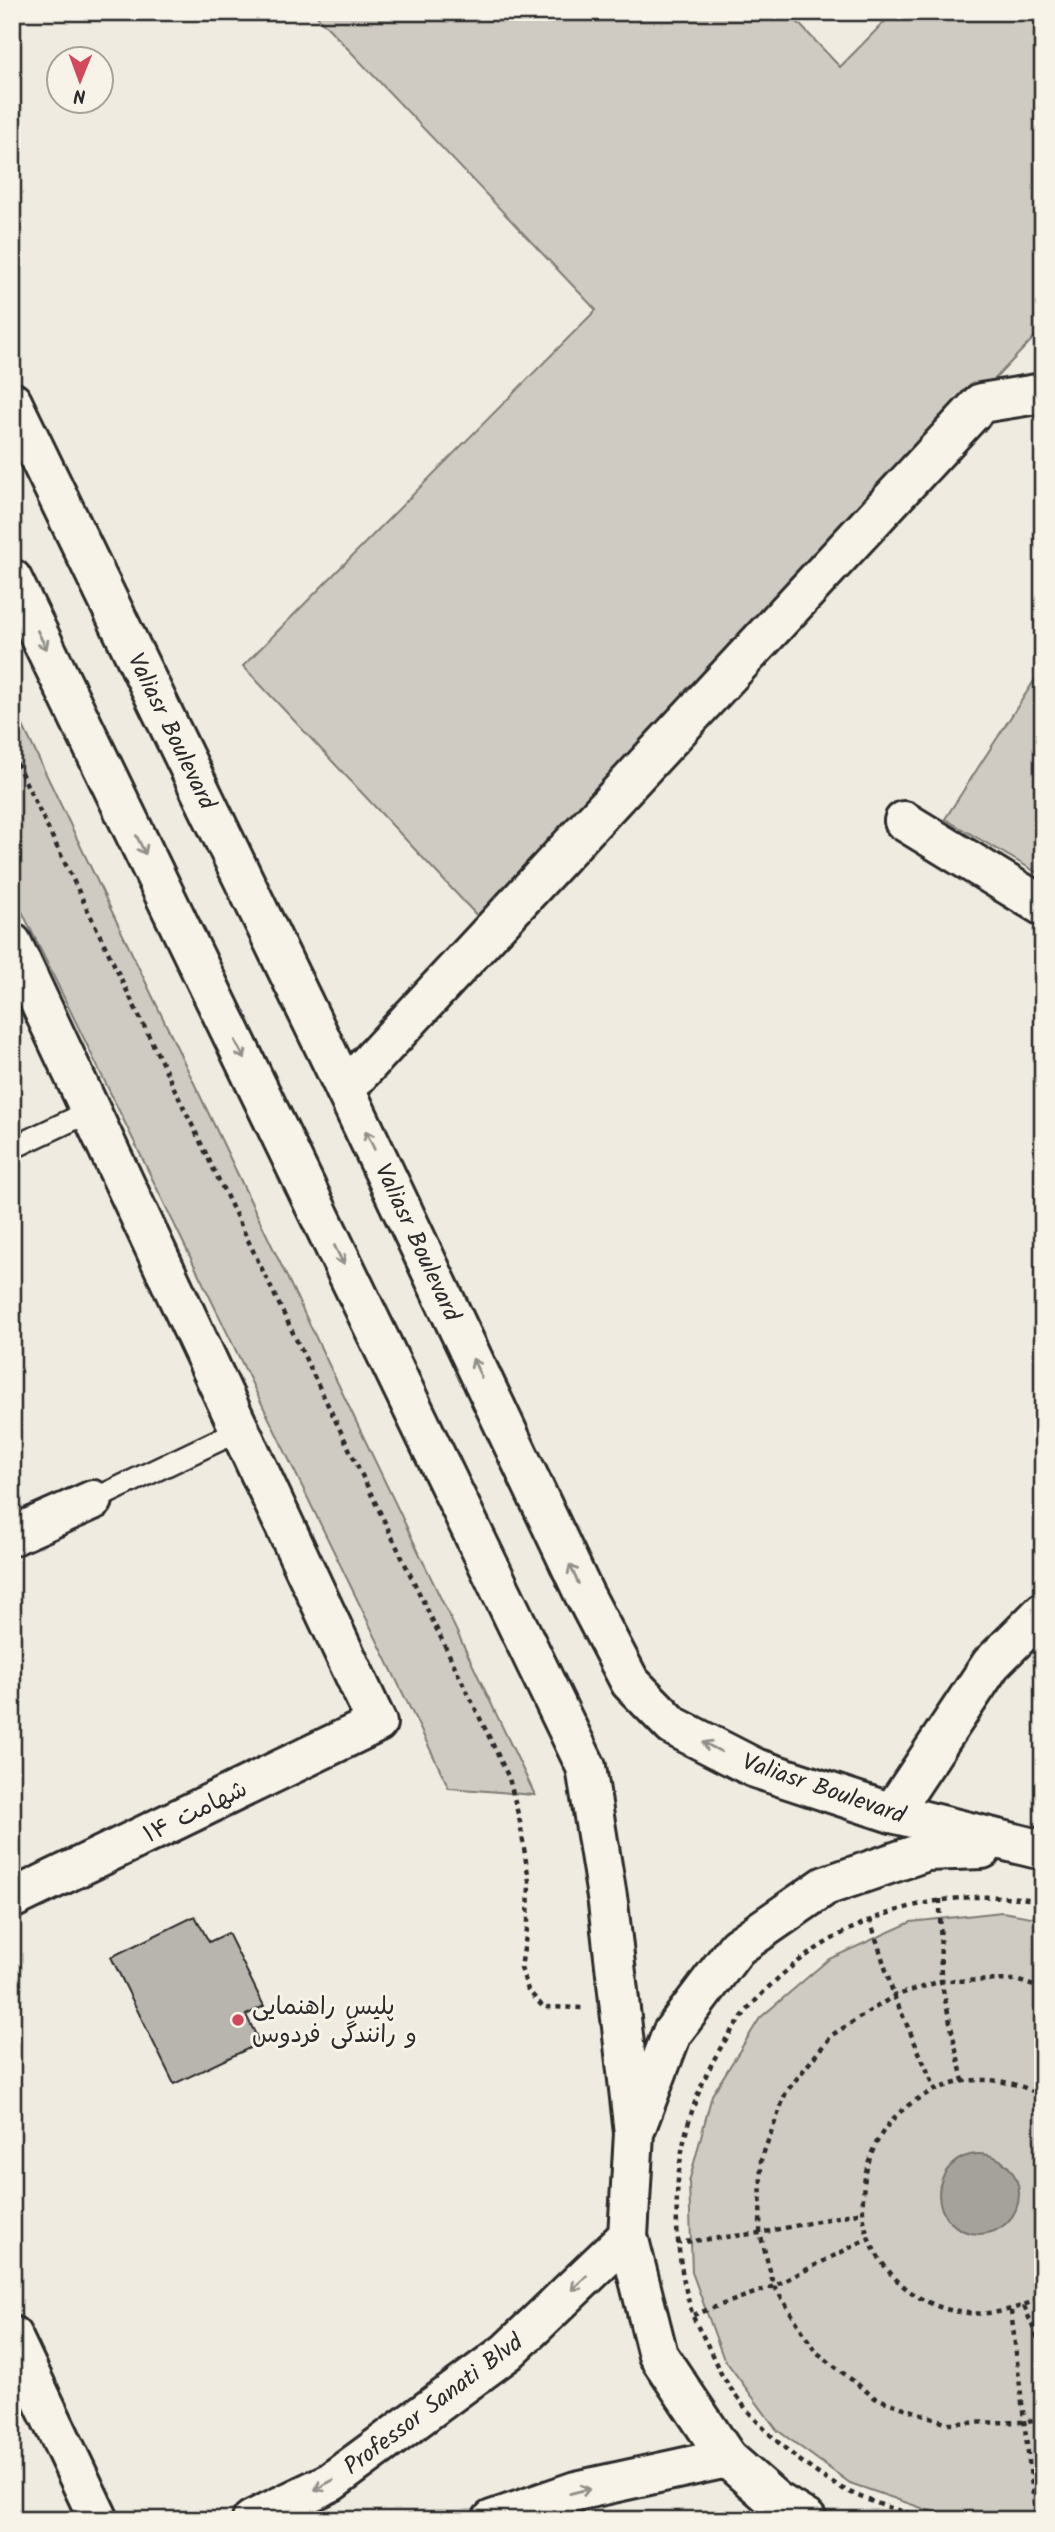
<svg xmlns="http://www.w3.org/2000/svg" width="1055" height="2532" viewBox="0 0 1055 2532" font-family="Kalam,'Playpen Sans Arabic',sans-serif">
	<rect width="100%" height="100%" fill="#efebe0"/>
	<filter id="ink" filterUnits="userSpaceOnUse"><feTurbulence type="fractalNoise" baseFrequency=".0143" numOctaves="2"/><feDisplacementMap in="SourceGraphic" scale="14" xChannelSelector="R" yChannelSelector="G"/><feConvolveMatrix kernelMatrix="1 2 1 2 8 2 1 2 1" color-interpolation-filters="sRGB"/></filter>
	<g filter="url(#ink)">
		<path fill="#cfcbc2" stroke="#7d7b76" stroke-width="2" d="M313 12H788L840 67 894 12H1043V328L482 921 243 666 596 310Z
			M1043 667V876L945 819Z
			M12 703 535 1795 449 1788 12 891Z
			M1002 1912 1043 1919V2511L1027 2516 936 2513 850 2483 777 2430 723 2357 692 2272 689 2182 712 2095 760 2018 829 1959 911 1922Z"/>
		<path fill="#a4a29a" stroke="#74726e" stroke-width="2" d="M939 2194a40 40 0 1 1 80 0a40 40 0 1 1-80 0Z"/>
		<path fill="#b8b5ae" stroke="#2b2b2b" stroke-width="2" d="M195 1916 209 1942 228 1933 264 2006 246 2015 260 2043 174 2084 111 1957Z"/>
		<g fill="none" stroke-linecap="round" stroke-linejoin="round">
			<g stroke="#2b2b2b" stroke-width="26">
				<path id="service" d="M12 1148 91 1111
					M93 1500 240 1430"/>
			</g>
			<g stroke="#2b2b2b" stroke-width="44">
				<path id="minor" d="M904 821 1043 906
					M12 943 377 1723 12 1899
					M345 1089 981 403 1043 393
					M12 1536 93 1500
					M892 1813 991 1664 1043 1612
					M12 2336 99 2520"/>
			</g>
			<g stroke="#2b2b2b" stroke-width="44">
				<path id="secondary" d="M12 402 345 1089 584 1594 630 1682 673 1726 755 1768 892 1813 1034 1848
					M12 579 586 1767 608 1903 634 2133
					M252 2520 331 2482 507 2352 628 2236
					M492 2520 576 2491 727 2458
					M807 2520 776 2501 727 2458 658 2355 628 2236 634 2133 672 2033 737 1947 825 1886 927 1851 982 1849"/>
			</g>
			<path stroke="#2b2b2b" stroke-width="4.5" stroke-dasharray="5 5" stroke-linecap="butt" d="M12 754 509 1778 520 1822 529 1881 528 1923 521 1968 528 1990 543 2007 583 2008
				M940 1899 941 1981 963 2081
				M870 1919 894 1996 935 2088
				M1043 1989 1016 1980 941 1981 894 1996 832 2035 786 2092 761 2160 760 2233 774 2286 815 2351 875 2398 948 2423 1025 2422 1043 2417
				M1043 2098C1022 2081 982 2076 956 2083 899 2098 865 2139 863 2197 862 2211 864 2226 869 2239 900 2310 977 2333 1043 2296
				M676 2243 760 2233 862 2212
				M1024 2306 1043 2351
				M1011 2311 1036 2520
				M693 2315 774 2286 869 2238
				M940 2520C901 2512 860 2501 826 2479 787 2454 750 2419 725 2380 717 2368 712 2354 706 2342 701 2332 695 2323 692 2313 647 2163 702 2008 843 1933 905 1900 973 1890 1043 1901"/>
			<use href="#service" stroke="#f7f3e8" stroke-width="21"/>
			<use href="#minor" stroke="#f7f3e8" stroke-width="38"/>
			<use href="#secondary" stroke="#f7f3e8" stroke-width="38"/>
		</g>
		<defs><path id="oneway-shaft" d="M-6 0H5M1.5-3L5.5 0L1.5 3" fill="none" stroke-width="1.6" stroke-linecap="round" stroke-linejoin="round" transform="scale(1.75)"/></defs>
		<g stroke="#918f8a">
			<use href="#oneway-shaft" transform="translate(42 640) rotate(64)"/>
			<use href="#oneway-shaft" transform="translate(141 845) rotate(64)"/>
			<use href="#oneway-shaft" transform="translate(240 1050) rotate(64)"/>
			<use href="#oneway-shaft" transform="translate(370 1140) rotate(-115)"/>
			<use href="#oneway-shaft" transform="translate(339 1255) rotate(64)"/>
			<use href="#oneway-shaft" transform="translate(477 1368) rotate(-115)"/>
			<use href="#oneway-shaft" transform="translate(574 1574) rotate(-115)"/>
			<use href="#oneway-shaft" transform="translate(712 1747) rotate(-153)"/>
			<use href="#oneway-shaft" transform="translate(579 2283) rotate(136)"/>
			<use href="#oneway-shaft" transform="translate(324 2485) rotate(152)"/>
			<use href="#oneway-shaft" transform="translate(580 2491) rotate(-14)"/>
		</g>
	</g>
	<circle fill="#d1495b" stroke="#f7f3e8" stroke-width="2.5" cx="238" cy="2020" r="7"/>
	<g text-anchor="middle" stroke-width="6" stroke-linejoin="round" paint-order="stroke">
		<g font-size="24" fill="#2b2b2b" stroke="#f7f3e8">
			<text transform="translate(172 731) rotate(64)" y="8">Valiasr Boulevard</text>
			<text transform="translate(418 1242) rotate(65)" y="8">Valiasr Boulevard</text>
			<text transform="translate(824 1788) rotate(19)" y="8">Valiasr Boulevard</text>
			<text transform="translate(195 1811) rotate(-26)" y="8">شهامت ۱۴</text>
			<text transform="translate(433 2404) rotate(-37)" y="8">Professor Sanati Blvd</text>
		</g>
		<g font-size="24" fill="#2b2b2b" stroke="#f7f3e8" text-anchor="start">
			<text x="252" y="2014">پلیس راهنمایی<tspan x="252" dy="28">و رانندگی فردوس</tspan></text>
		</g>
	</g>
	<rect width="1055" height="2532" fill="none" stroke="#f7f3e8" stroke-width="42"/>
	<rect x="21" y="21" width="1013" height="2490" fill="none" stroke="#2b2b2b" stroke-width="2.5" filter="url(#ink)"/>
	<g transform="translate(80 80) rotate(181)"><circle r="33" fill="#f7f3e8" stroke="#a5a39c" stroke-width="2"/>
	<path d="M0-5L12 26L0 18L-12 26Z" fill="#d1495b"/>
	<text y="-10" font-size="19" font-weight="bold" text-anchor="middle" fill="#2b2b2b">N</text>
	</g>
</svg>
